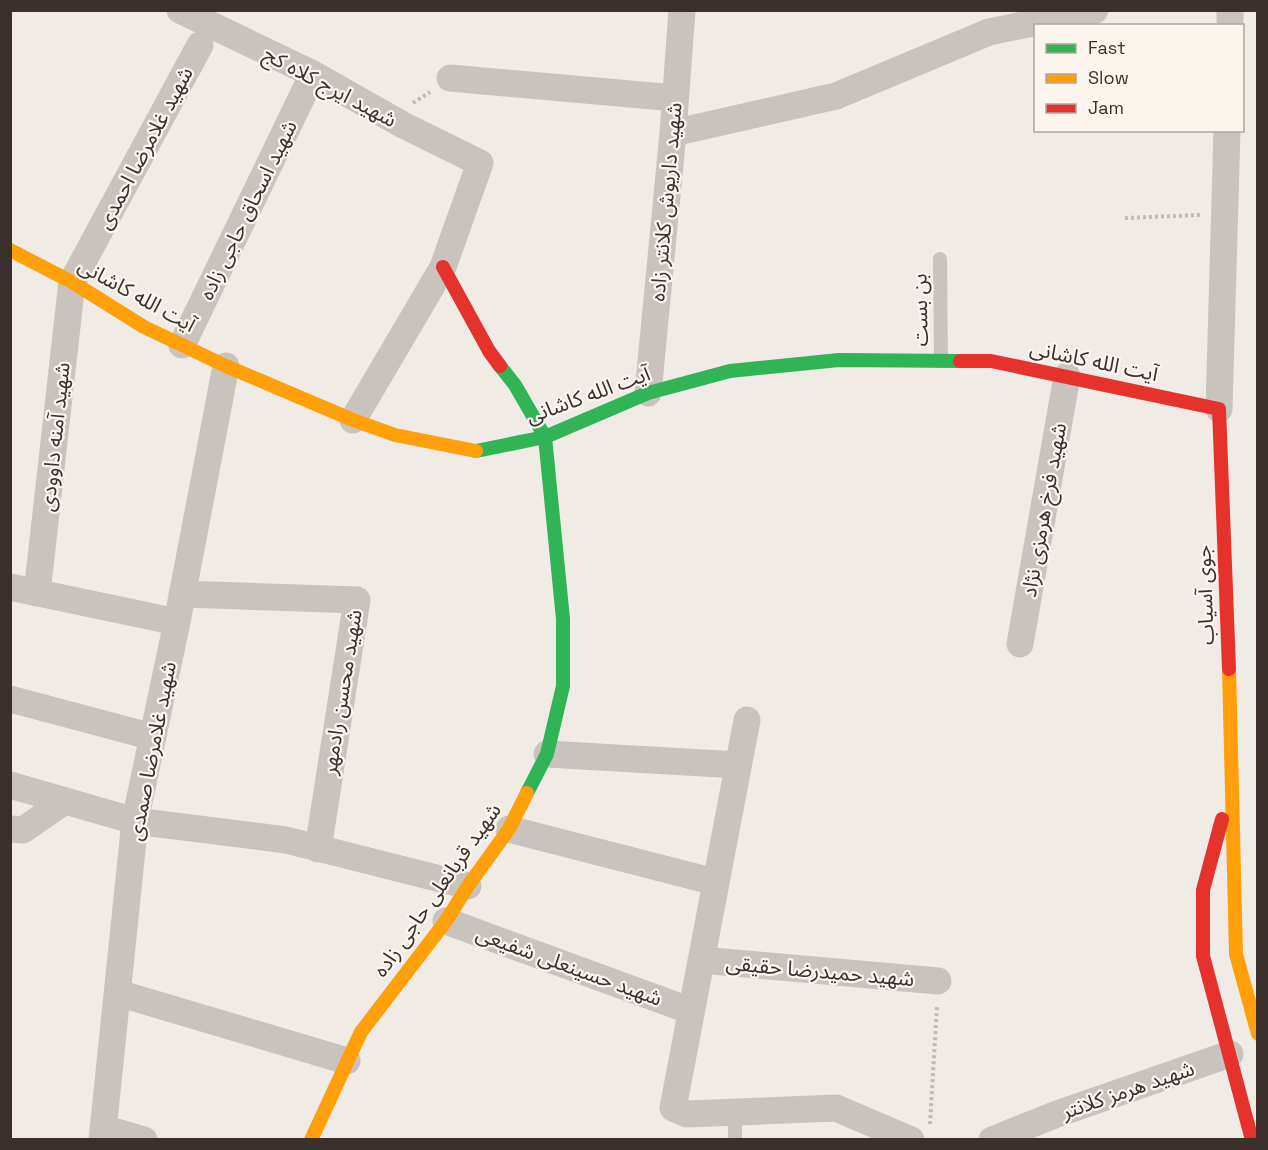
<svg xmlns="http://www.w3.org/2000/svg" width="1268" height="1150" viewBox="0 0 1268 1150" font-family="'Space Grotesk','Noto Sans Arabic',sans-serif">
	<rect width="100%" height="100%" fill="#f0ebe5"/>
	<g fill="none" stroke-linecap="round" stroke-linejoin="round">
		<path stroke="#c2bbb6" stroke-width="4" stroke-dasharray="3 3" stroke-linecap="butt" d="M413 103 430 92
			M1125 218 1200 215
			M930 1124 937 1006"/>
		<path stroke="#c9c3be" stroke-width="14" d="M940 259 941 361
			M735 1140V1115"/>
		<path stroke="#c9c3be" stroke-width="27" d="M180 10 313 74 403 125 480 163 443 267 353 420
			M1230 26V10
			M450 78 675 98
			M673 133 836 96 989 32 1095 10
			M182 345 313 74
			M648 393 673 133 682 10
			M1219 409 1227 130
			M10 587 177 622
			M37 593 72 282 200 45
			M182 594 357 600 318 849
			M1020 644 1067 376
			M10 699 153 737
			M747 720 673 1108 687 1114 836 1108 911 1140
			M547 754 738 765
			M10 785 135 821 286 840 468 886
			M10 829 23 830 65 801
			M509 829 715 882
			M446 921 691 1011
			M701 960 938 981
			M118 993 347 1061
			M103 1128 144 1140
			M102 1140 135 821 177 622 226 366
			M992 1140 1057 1114 1230 1054"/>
		<path stroke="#30b455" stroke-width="14" d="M500 366 515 385 545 437 563 619V686L547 754 527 793
			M476 451 545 437 648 393 730 371 839 360 960 361"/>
		<path stroke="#ff9f0a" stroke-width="14" d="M10 250 72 282 144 327 226 366 353 420 395 435 476 451
			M1229 669 1236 954 1258 1034
			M311 1140 361 1032 446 921 468 886 509 829 527 793"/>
		<path stroke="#e5322d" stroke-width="14" d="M443 267 489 351 500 366
			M960 361H991L1219 409 1229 669
			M1222 819 1203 890V956L1252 1140"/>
	</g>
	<g text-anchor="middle" stroke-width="4.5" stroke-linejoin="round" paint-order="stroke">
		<g font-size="21" fill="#3b302b" stroke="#fbf5ee">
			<text transform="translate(330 87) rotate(28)" y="7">شهید ایرج کلاه کج</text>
			<text transform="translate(145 148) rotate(-62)" y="7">شهید غلامرضا احمدی</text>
			<text transform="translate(666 202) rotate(-85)" y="7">شهید داریوش کلانتر زاده</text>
			<text transform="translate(248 210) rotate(-64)" y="7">شهید اسحاق حاجی زاده</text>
			<text transform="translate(137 295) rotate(29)" y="7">آیت الله کاشانی</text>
			<text transform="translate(920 310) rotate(-91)" y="7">بن بست</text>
			<text transform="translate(1094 361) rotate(12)" y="7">آیت الله کاشانی</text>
			<text transform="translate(588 395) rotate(-20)" y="7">آیت الله کاشانی</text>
			<text transform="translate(55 437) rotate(-84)" y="7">شهید آمنه داوودی</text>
			<text transform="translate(1044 510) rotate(-80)" y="7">شهید فرخ هرمزی نژاد</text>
			<text transform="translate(1205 595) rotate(-92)" y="7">جوی آسیاب</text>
			<text transform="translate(342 692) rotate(-81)" y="7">شهید محسن رادمهر</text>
			<text transform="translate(152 751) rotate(-79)" y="7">شهید غلامرضا صمدی</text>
			<text transform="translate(437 890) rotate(-55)" y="7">شهید قربانعلی حاجی زاده</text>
			<text transform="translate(569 966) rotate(20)" y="7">شهید حسینعلی شفیعی</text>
			<text transform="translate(820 971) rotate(5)" y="7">شهید حمیدرضا حقیقی</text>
			<text transform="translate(1128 1090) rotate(-19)" y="7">شهید هرمز کلانتر</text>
		</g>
	</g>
	<rect width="1268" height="1150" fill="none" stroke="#3b302b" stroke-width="24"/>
	<rect x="1034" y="24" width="210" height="108" fill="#fbf5ee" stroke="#aea6a0" stroke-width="1.5"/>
	<rect x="1046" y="44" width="30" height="9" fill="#30b455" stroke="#aea6a0" stroke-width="1.5"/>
	<text x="1088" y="54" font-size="18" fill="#3b302b">Fast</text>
	<rect x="1046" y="74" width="30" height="9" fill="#ff9f0a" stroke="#aea6a0" stroke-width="1.5"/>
	<text x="1088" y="84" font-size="18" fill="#3b302b">Slow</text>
	<rect x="1046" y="104" width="30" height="9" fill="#e5322d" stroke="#aea6a0" stroke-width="1.5"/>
	<text x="1088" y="114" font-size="18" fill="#3b302b">Jam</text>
</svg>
